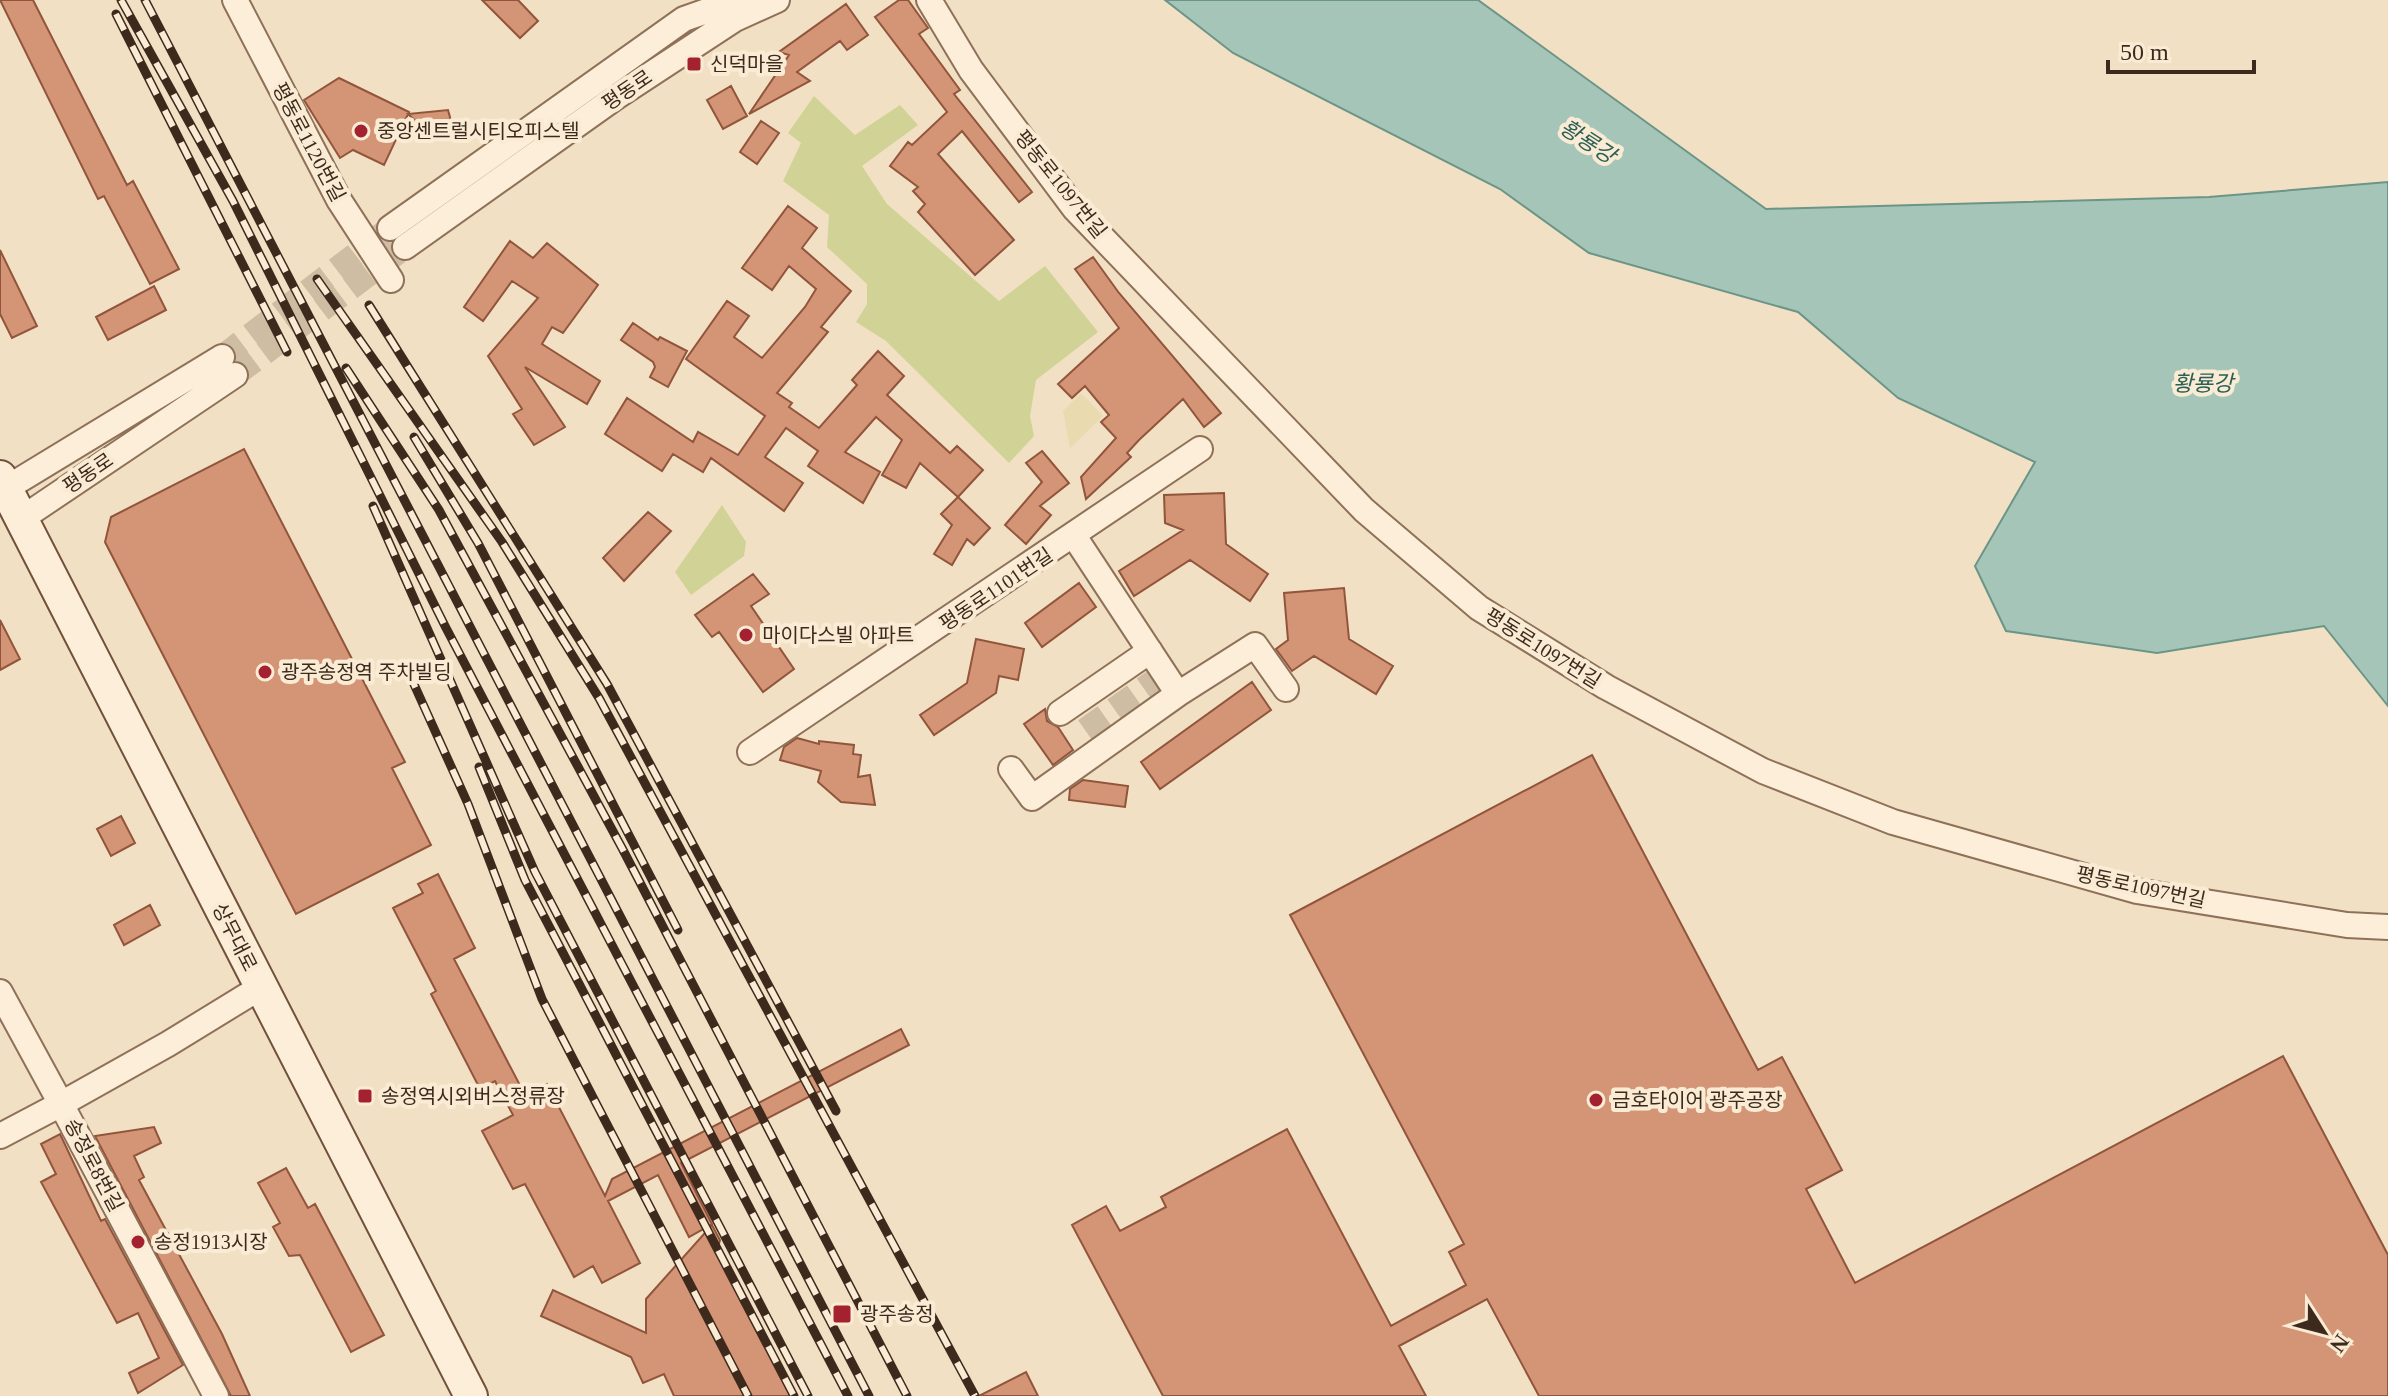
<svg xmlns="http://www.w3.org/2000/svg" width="2388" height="1396" viewBox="0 0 2388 1396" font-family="'Times New Roman','Noto Sans KR',serif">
	<rect width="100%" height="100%" fill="#f2e0c4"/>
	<path fill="#e9dab0" d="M1081 393 1103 416 1070 448 1063 411Z"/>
	<path fill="#d1d296" d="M814 96 855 135 900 105 918 125 862 166 887 204 999 301 1045 266 1098 332 1036 380 1030 416 1034 436 1009 463 886 341 856 322 867 304V284L827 247 829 215 783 181 801 143 788 133Z
		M722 505 746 542 744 556 691 595 675 572Z"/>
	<path fill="#a6c5b9" stroke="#6b9586" stroke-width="2" d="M1165 0H1478L1766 209 2209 197 2388 182V706L2324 626 2157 653 2006 631 1975 566 2035 462 1898 398 1798 312 1589 253 1500 189 1233 53Z"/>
	<path fill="#d49476" stroke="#91553b" stroke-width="2" d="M0 0H33L127 185 133 181 179 269 150 284 104 196 98 199Z
		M482 0H518L538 21 520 38Z
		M899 0H908L928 28 919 34 960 90 954 94 1032 192 1019 202 962 131 938 154 1014 240 975 275 918 212 925 204 913 191 918 187 890 166 908 142 912 145 947 112 875 17Z
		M846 4 868 35 847 50 840 41 797 72 810 81 749 114 789 55 779 52Z
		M339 78 409 112 384 165 353 150 340 158 304 100Z
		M731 86 747 116 723 129 707 100Z
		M448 110 453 128 433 137 408 114Z
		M761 121 779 133 757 164 740 152Z
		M788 206 817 228 802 248 851 291 821 327 828 332 777 393 792 403 789 407 819 428 857 385 852 380 878 351 904 376 887 395 950 453 957 446 983 470 958 497 920 463 906 488 882 475 902 440 876 417 845 452 880 472 863 503 808 466 818 451 786 428 765 457 803 483 784 511 711 458 703 472 673 454 662 471 605 434 627 398 693 442 698 432 738 455 765 416 686 359 727 301 749 316 734 337 762 358 805 307 816 289 789 266 772 290 742 268Z
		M510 241 533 258 547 243 598 285 563 333 552 327 542 344 600 381 587 404 525 367 565 427 534 445 513 414 522 409 488 356 538 298 512 281 483 321 464 307Z
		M0 250 37 326 12 338 0 314Z
		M1093 257 1119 293 1221 413 1204 427 1183 399 1139 440 1127 453 1131 457 1086 499 1081 477 1116 438 1101 422 1109 415 1085 386 1072 398 1058 384 1119 328 1075 269Z
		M154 286 166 310 108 340 96 317Z
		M633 323 658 340 660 337 687 351 668 387 650 377 655 367 653 362 621 340Z
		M244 449 405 762 392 768 431 845 296 914 105 542 111 517Z
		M1042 451 1069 483 1040 506 1051 515 1026 544 1005 525 1042 482 1026 463Z
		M1224 493 1226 544 1268 574 1250 601 1190 560 1134 596 1119 571 1183 530 1165 523 1164 495Z
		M958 497 990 528 974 545 967 539 952 565 934 554 952 525 941 514Z
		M648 512 671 531 624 581 603 558Z
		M753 574 769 594 751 606 794 669 763 692 719 632 712 637 695 615Z
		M1079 583 1096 607 1042 647 1025 623Z
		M1344 588 1349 639 1393 666 1376 694 1314 656 1292 671 1276 649 1288 640 1284 593Z
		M0 620 20 659 0 670Z
		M976 639 1024 649 1018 680 999 676 996 693 934 735 920 715 967 683Z
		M1252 682 1271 710 1160 789 1141 762Z
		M1045 709 1047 721 1058 727 1073 750 1053 765 1024 724Z
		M797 738 819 744V741L854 745 853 754 861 755 858 777 870 775 875 805 841 802 818 782 821 771 780 760 784 747Z
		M1592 755 1758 1070 1782 1057 1842 1170 1806 1189 1855 1283 2283 1056 2388 1255V1396H1539L1487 1299 1399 1346 1426 1396H1163L1072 1225 1106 1206 1120 1231 1166 1207 1161 1197 1287 1129 1391 1326 1466 1285 1449 1252 1464 1244 1290 915Z
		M1083 780 1128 786 1125 807 1069 800 1070 789Z
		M121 816 135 843 111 856 97 829Z
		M438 874 475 948 454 959 525 1095 547 1084 605 1196 612 1179 901 1029 909 1045 681 1163 712 1224 689 1237 658 1175 608 1201 640 1263 602 1283 593 1266 574 1277 525 1184 513 1189 482 1131 513 1115 495 1081 480 1089 431 994 436 991 393 908 423 893 418 884Z
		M150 905 160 925 124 945 114 925Z
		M154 1127 161 1143 134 1156 144 1177 139 1180 222 1334 250 1396H231L95 1136Z
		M60 1134 101 1221 105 1219 183 1365 138 1393 129 1373 159 1358 138 1313 117 1323 41 1182 56 1174 41 1144Z
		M286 1168 308 1208 315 1204 384 1335 351 1352 300 1255 289 1256 273 1227 280 1223 258 1183Z
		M712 1225 720 1240 718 1247 794 1396H674L664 1374 643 1383 631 1357 541 1316 553 1290 646 1333V1299Z
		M1026 1372 1038 1396H979Z"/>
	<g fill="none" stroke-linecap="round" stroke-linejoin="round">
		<path stroke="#cebca3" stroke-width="24" stroke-dasharray="24 12" stroke-linecap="butt" d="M222 357 390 228
			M235 375 405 247
			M1085 730 1164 674"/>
		<g stroke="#8f7058" stroke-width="28">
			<path id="minor" d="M235 0 339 200 391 280
				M929 0 971 70 1075 209 1364 510 1479 608 1606 687 1763 771 1893 822 2137 891 2347 925 2388 927
				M390 228 684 19 738 0
				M405 247 616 97 735 19 777 0
				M5 489 222 357
				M21 519 235 375
				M1074 536 1178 694 1255 645 1286 689
				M1060 713 1150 651
				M750 752 1200 449
				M1011 769 1032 798 1178 694
				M0 992 61 1104 168 1044 261 987
				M0 1136 61 1104 216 1396"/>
		</g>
		<g stroke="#71513b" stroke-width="36">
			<path id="secondary" d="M0 477 471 1396"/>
		</g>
		<use href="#minor" stroke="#fceed8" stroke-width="24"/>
		<use href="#secondary" stroke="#fceed8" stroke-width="32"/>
		<g stroke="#3e2a1d" stroke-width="9">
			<path id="rail" d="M121 0 233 201 445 626 848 1396
				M145 0 869 1396
				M116 14 287 352
				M317 279 502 542 599 698 975 1396
				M369 305 607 684 836 1111
				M346 368 439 510 622 848 907 1396
				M414 437 478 543 678 930
				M373 506 535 872 808 1396
				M408 671 468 804 542 999 748 1396
				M479 767 525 880 794 1396"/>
		</g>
		<use href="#rail" stroke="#f9ebd4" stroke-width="6" stroke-dasharray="18" stroke-linecap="butt"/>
	</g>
	<g fill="#a42230" stroke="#f9ebd4" stroke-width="3">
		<rect x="686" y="56" width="16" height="16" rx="4"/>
		<circle cx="361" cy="131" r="8"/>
		<circle cx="746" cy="635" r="8"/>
		<circle cx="265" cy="672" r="8"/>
		<rect x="357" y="1088" width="16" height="16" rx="4"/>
		<circle cx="1596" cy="1100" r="8"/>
		<circle cx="138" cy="1242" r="8"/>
		<rect x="832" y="1304" width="20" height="20" rx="4"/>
	</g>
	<g text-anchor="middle" stroke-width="8" stroke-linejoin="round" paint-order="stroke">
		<g font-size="20" fill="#3e2a1d" stroke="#f9ebd4" text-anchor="start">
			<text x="710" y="71">신덕마을</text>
			<text x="377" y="138">중앙센트럴시티오피스텔</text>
			<text x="762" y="642">마이다스빌 아파트</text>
			<text x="281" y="679">광주송정역 주차빌딩</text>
			<text x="381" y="1103">송정역시외버스정류장</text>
			<text x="1612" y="1107">금호타이어 광주공장</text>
			<text x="154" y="1249">송정1913시장</text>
			<text x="860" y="1321">광주송정</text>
		</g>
		<g font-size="20" fill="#3e2a1d" stroke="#f9ebd4">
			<text transform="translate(627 90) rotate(-34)" y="7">평동로</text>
			<text transform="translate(309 142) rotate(62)" y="7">평동로1120번길</text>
			<text transform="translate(1061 184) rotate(51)" y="7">평동로1097번길</text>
			<text transform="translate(88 473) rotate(-34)" y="7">평동로</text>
			<text transform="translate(996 589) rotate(-34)" y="7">평동로1101번길</text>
			<text transform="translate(1543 648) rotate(32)" y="7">평동로1097번길</text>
			<text transform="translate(2141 887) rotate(12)" y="7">평동로1097번길</text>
			<text transform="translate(235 937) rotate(63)" y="7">상무대로</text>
			<text transform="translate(94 1165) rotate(62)" y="7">송정로8번길</text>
		</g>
		<g font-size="22" font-style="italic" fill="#2b5f56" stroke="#f9ebd4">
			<text transform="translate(1588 141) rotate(33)" y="8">황룡강</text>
			<text x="2203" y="391">황룡강</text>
		</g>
	</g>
	<g transform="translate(2324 1332) rotate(126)" stroke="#f9ebd4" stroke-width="6" paint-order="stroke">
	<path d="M0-6L14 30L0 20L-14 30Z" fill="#3e2a1d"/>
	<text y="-12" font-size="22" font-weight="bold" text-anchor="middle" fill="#3e2a1d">N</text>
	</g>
	<path d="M2108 60v12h146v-12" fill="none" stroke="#3e2a1d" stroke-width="4"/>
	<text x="2120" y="60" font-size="24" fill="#3e2a1d" stroke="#f9ebd4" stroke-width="6" paint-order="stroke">50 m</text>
</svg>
